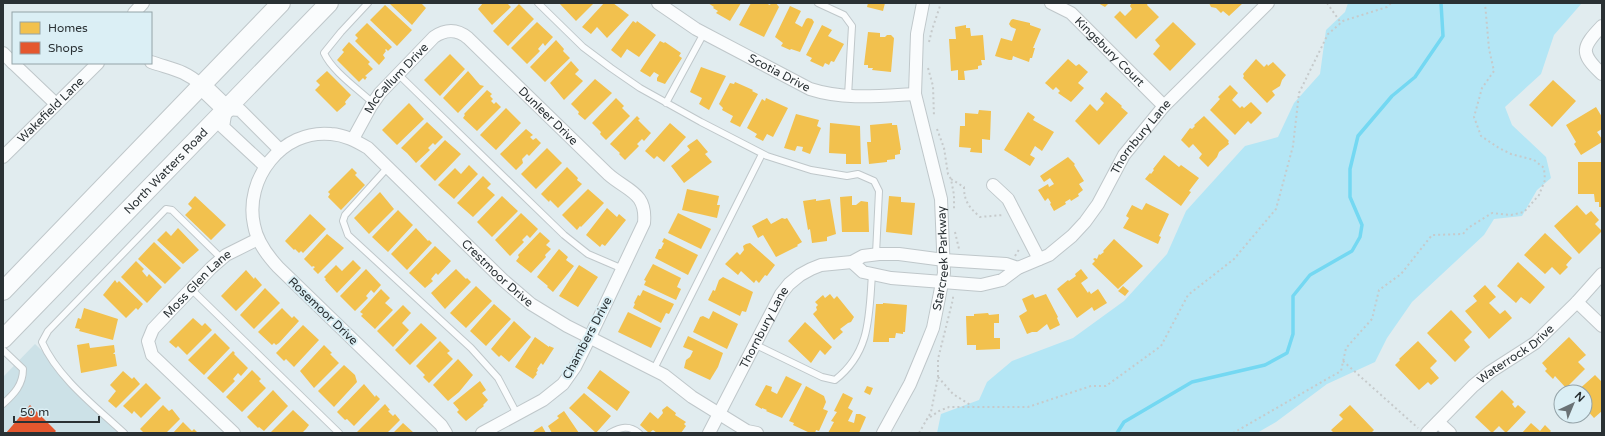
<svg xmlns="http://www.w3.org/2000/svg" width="1605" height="436" viewBox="0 0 1605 436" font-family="'Varela Round',sans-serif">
	<rect width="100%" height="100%" fill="#e1ecef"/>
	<path fill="#cce1e7" d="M35 344 127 433H3V377Z"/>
	<path fill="#b4e6f5" d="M1348 3H1582L1554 35 1541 74 1505 107 1512 125 1546 157 1551 178 1537 190 1522 216 1494 219 1484 235 1412 302 1387 338 1375 362 1327 384 1276 422 1257 433H937L941 414 979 400 987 382 1012 361 1073 338 1124 301 1167 254 1186 211 1245 146 1278 137 1294 103 1320 74 1326 30 1345 12Z"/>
	<path fill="#f2c14e" d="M391 3H421L426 8 412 25 390 4Z
		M483 3H507L511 7 492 25 478 9Z
		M559 3H594L576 21Z
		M604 3H613L629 15 607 38 597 27 591 34 582 27Z
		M708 3H741L730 21 716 13 718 11 713 8 714 7Z
		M751 3H765L770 5 771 3H776L779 7 764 37 739 25Z
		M868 3H885L883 11 867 7Z
		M1098 3H1109L1105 7Z
		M1130 3H1148L1147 5 1159 17 1136 39 1114 17 1120 11 1125 16 1132 9 1130 6 1131 4Z
		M1209 3H1243L1229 16 1223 11 1221 13 1216 8 1211 7Z
		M519 4 534 19 508 46 493 31Z
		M385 5 412 30 397 46 370 20Z
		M790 6 801 11 795 23 802 27 806 19 808 18 812 19 814 22 800 52 791 49 790 50 781 46 783 43 775 37Z
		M1013 19 1030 23V25L1041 29 1033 48H1035L1032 58H1030L1029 62 1013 56 1012 60H1009L995 56 1001 38 1012 41 1016 29 1011 27 1009 24 1011 20Z
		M633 21 636 23 637 21 656 35 639 57 627 49 621 58 611 50Z
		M537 22 553 37 545 46 543 43 538 49 540 51 527 64 511 48Z
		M1173 22 1196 44 1170 71 1153 54 1160 46 1155 40Z
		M367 23 392 47 388 51 386 49 385 50 386 51 383 55 385 58 379 65 355 41 358 38 355 35Z
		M822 25 832 30 828 36 844 44 834 62 831 61 829 65 825 63 823 67 810 61 812 58 806 55Z
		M966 25V28H970L971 36 983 35 985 60H981L982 65 978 66V69L964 71 965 80H958V70L951 71 949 39H956L955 27Z
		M868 32 880 33V37H885L887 35H891L894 38 891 72 872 70 873 68H868V65H864Z
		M556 40 564 49 563 51 570 58 545 82 530 67Z
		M660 41 664 43 665 42 681 53 679 56 682 58 665 84 657 81V78L659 75 654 72 650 77 640 71Z
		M349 42 370 62 368 64 373 69 365 76 367 77 365 80 363 78 359 82 337 60 344 52 342 50Z
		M450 54 465 69 440 96 424 80Z
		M1068 59 1076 66 1079 64 1088 72 1078 83 1084 88 1071 102 1058 93 1060 91 1056 87 1053 90 1045 83Z
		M1256 59 1264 67 1267 64 1268 66 1273 62 1286 75 1282 80 1280 86 1272 91 1275 95 1267 103 1243 78 1244 76 1243 74Z
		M571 61 579 70 575 74 583 81 564 100 550 83Z
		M701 67 726 76 709 110 699 104 702 98 690 92Z
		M327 71 351 95 345 102 346 104 337 112 315 90 320 85 316 81Z
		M468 71 480 85 484 86 458 113 443 98Z
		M595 79 612 93 585 120 578 114 579 112 571 104Z
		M1553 80 1576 101 1552 127 1529 105Z
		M735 82 753 90 752 91 758 94 740 127 730 122 733 116 722 110 723 108 719 104 730 83 734 84Z
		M1230 85 1238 93 1232 100 1240 108 1242 106 1244 108 1251 102 1262 113 1251 124 1248 121 1235 135 1210 110 1220 99 1218 97Z
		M487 90 492 94 490 96 493 99 491 101 494 104 496 102 501 107 477 131 463 118 465 115 464 114Z
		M1106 92 1122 106 1121 107 1128 113 1099 145 1075 121 1090 104 1097 111 1104 103 1100 99Z
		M616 98 624 106 622 108 630 116 606 140 600 134 601 132 592 123Z
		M766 98 788 108 773 137 767 134 763 141 755 137 757 134 747 128 762 99 765 101Z
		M409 103 424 119 397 145 382 130Z
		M1596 107 1602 117V129L1597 132 1602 139V142L1581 155 1574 144 1576 142 1566 125Z
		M506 108 521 123 496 150 480 135Z
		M979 110 991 111 990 140 982 139V153L970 152 971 148 959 147 960 126H965V113L978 114Z
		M1028 112 1035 117 1033 120 1054 132 1042 151 1035 146 1030 155 1035 158 1030 166 1004 150Z
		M796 114 819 120 817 126 821 128 810 154 802 151 803 147 797 146 795 151 784 148Z
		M637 116 640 119 638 120 651 133 644 141 642 139 637 144 639 146 625 160 619 154 620 153 610 144Z
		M1204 116 1229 141 1228 142 1229 144 1219 152 1217 157 1208 167 1199 158 1202 154 1193 144 1189 148 1181 140 1190 128 1192 129 1195 126 1194 125Z
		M427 122 443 137 435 145 433 143 428 148 430 150 416 163 407 153 401 148Z
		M670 123 686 137 664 162 657 156 654 159 645 151Z
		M830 123 860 126 861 164H846V154L829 153Z
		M892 123V125H897L901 150H900V154L895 155V159L887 160V162L869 164 867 142H871L870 125Z
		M526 129 533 135 530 137 533 140 536 138 541 143 529 156 527 154 522 159 523 163 516 170 500 154Z
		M697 139 708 152 705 154 712 162 684 183 671 166 690 150 687 146Z
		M445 140 461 154 435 181 420 166Z
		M547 148 562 163 536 189 521 174Z
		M1164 155 1179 167 1181 165 1199 178 1189 191 1191 192 1181 206 1145 179 1150 173 1151 174 1154 170 1153 169Z
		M1068 157 1075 164 1074 165 1084 181 1079 184 1083 190 1078 194 1079 196 1071 201 1070 199 1065 202 1066 204 1054 211 1050 204 1051 203 1048 198 1045 201 1038 190 1048 184 1049 187 1054 184 1050 178 1044 182 1040 176Z
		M1578 162H1602V207H1599V202H1595L1594 194H1578Z
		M469 165 478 174 454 199 438 185 455 168 461 174Z
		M567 167 578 178 577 180 582 184 558 208 550 200 549 202 541 194Z
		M352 168 357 173 355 175 365 185 341 210 328 197 330 194 328 192Z
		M483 176 491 184 487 188 495 195 473 217 457 203Z
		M588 189 604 203 581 227 580 226 577 230 562 215Z
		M687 189 719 196 717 205H720L717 218 682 210Z
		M380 192 394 209 369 234 354 218Z
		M195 196 226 225 211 240 185 215 192 208 188 204Z
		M502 196 518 211 492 237 477 222Z
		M852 196V205H856L861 201 868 202 869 232H842L840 197Z
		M889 196 901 197V202L915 203 912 235 886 232Z
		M816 199V201L830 199 836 234 827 237V241L812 243 810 229 808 230 803 201Z
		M1146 203 1169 214 1159 236 1161 237 1158 244 1123 228 1129 218 1126 216 1132 205 1142 210Z
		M1577 205 1586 215 1591 211 1599 220 1595 224 1602 231 1579 254 1554 226Z
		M607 208 617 217 619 214 626 220 605 246 602 244 600 247 586 235Z
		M398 210 413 225 388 252 372 237Z
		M521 213 538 229 530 238 527 235 522 240 524 242 510 256 495 240Z
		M678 213 711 229 701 249 668 233Z
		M310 214 326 229 303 253 301 251 299 253 295 249 294 250 285 241Z
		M767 218 771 224 782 218 785 219 787 218 802 242 797 245 798 246 776 257 763 235 758 238 752 226Z
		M178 228 199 250 183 264 157 240 166 231 171 236Z
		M416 228 428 241 429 240 432 243 407 270 391 254Z
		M540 232 550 241 546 245 551 249 545 255 546 257 531 273 516 261 519 257 518 255Z
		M1545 233 1572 258 1566 265 1568 267 1560 275 1552 267 1545 274 1524 255Z
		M327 234 344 248 318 274 313 269 315 267 313 266 312 267 304 259Z
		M664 238 698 255 688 275 655 258 659 249H661L664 243 662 242Z
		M1114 239 1143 266 1118 289 1092 264 1095 261 1093 259 1095 258 1097 259 1099 254 1100 255 1104 252 1103 251Z
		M154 242 181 268 165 284 138 259Z
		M750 243 775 265 767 276 765 275 759 283 756 280 754 283 741 271 738 275 725 264 737 252 740 255 744 250 743 246 746 244Z
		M435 246 451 261 438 275 436 273 431 279 433 281 425 288 409 273Z
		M559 249 568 257 566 260 574 266 553 292 547 287 548 286 537 277Z
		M353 260 361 268 337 293 325 280 326 279 324 277 336 265 342 271Z
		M136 261 144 269 142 271 147 277 149 274 162 287 147 303 121 277Z
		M1518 262 1545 287 1530 304 1521 297 1516 303 1497 286Z
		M653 264 681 278 677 287 681 289 676 300 644 285 646 281 644 280Z
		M579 265 598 277 578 307 559 296Z
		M366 269 381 285 374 293 371 290 366 296 368 298 355 311 340 296Z
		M456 269 466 279 467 278 471 282 445 309 431 293Z
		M1081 269 1088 278 1081 283 1088 293 1089 291 1091 294 1098 289 1107 303 1094 311 1092 307 1077 318 1057 289 1068 280 1069 281 1076 276 1075 274Z
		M246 270 254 279 255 277 262 285 236 311 221 296Z
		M723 277 753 292 746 312 742 311 740 316 708 300 713 290 715 291 719 280Z
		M115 280 117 283 119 281 143 304 138 310 136 308 126 318 103 295Z
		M1485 285 1496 297 1489 303 1500 314 1505 310 1512 318 1489 339 1465 311 1477 301 1473 296Z
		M476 286 492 301 466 328 450 313Z
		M1123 286 1129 291 1125 296 1118 291Z
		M265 288 280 303 254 329 240 315Z
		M381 289 390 298 385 303 393 310 375 329 361 316 363 314 360 312Z
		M643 290 674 304 669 314 666 313 661 323 633 308 635 304 634 303 638 295 640 296Z
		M830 294 834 299 837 296 854 317 851 322 848 323 840 329 843 332 834 340 813 314 817 310 816 307 818 305 815 302 823 295 825 298Z
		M1033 294 1035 298 1046 294 1058 317 1057 318 1060 325 1050 330 1047 324 1037 332H1032L1027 334 1019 316 1027 311 1022 299Z
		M883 303 907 305 905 332H903V334L896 333 895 338H889V342H873L876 304H883Z
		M494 304 511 319 486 346 470 331Z
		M403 305 411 313 402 323 409 330 393 347 377 331Z
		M84 308 118 319 113 340 79 331 80 329 75 328 78 318 81 319Z
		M282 308 292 318 294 316 299 321 279 343 276 345 274 343 272 345 258 332Z
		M1451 310 1472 332 1464 340 1470 347 1455 362 1427 333Z
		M713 311 738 324 727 349 693 332 700 317 703 316 709 319Z
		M628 312 661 328 651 348 618 332Z
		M988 313 989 315 999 314V323H994V338H1000V349L976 350V345H967L966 316H974V314Z
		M193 318 202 326 205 323 212 330 187 355 178 346 176 348 169 342Z
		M514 321 531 337 509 362 501 355 499 357 491 349Z
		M805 322 832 347 825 355 820 350 811 363 788 341Z
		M421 323 437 338 410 365 395 350Z
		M303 325 319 340 294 367 286 359 284 361 276 353Z
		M215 333 230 348 204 375 188 360Z
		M688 336 723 353 718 367 710 380 684 368 686 360 690 357 693 351 683 347Z
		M535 337 549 347V346L554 348 543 365 541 363 537 369 538 370 536 373 537 374 533 379 515 367Z
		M1569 337 1586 355 1578 362 1585 369 1566 388 1555 376 1553 379 1545 371 1547 369 1542 363Z
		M440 341 450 351 447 353 453 359 429 383 423 377 425 375 416 366Z
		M1418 341 1437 361 1430 368 1439 378 1431 385 1428 382 1419 390 1395 365 1400 360 1399 359Z
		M89 343 90 348 114 345 115 352 113 354H115L117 366 81 373 77 345Z
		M324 345 332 353 330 354 339 363 314 388 300 371Z
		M233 351 235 353 234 354 248 368 241 376 238 373 233 379 235 381 223 393 207 378Z
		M458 359 473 375 459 392 448 401 433 385Z
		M344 365 355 375 357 382 334 407 318 391Z
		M252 370 261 379 259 381 266 388 242 412 226 397Z
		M600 370 630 392 617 411 587 388Z
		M123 371 132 379 134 377 140 384 116 408 108 401 116 391 110 385Z
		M1595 375 1601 381 1602 380V411L1594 418 1585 408V392H1576Z
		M786 376 802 384 782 418 766 411 767 410 762 408V409L755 405 766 385 772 387 771 391 777 394Z
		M480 381 486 390 482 393 488 400 483 405 484 406 466 421 457 412 459 410 453 403Z
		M146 383 161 398 141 418 134 411 132 414 123 406Z
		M364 384 375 397 376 395 380 399 354 426 347 419 345 420 337 412Z
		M806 386 824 396 826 402 823 409 828 411 819 431 816 430 815 433H810L793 425 794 423 789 421Z
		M867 386 873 388 870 395 864 392Z
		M273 390 288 406 264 431 259 427 258 428 247 417Z
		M1502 390 1514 402 1512 404 1515 408 1518 405 1526 412 1506 433 1499 426 1492 433 1475 417Z
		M584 393 611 416 596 433 569 408Z
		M843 393 853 398 848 408 853 411 848 421 854 423 856 414H860L866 417 859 433H828L834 422 831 421 837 412 834 411Z
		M385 404 390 410 388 411 393 416 395 414 400 420 387 433H358L357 432Z
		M163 405 169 411 172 409 180 419 166 433H144L140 429Z
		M1350 405 1374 430 1371 433H1334L1331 430 1343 419 1339 415Z
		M667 406 676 413 675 415 686 422 684 424 686 426 681 433H657L653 430 649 433 640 425 650 412 658 419 663 413 662 410Z
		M293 410 309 425 306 429 302 433H270Z
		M564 411 579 433H552L548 426 559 418 557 416Z
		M183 422 192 431 194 429 198 433H173Z
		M403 423 414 433H393Z
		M1531 423 1540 431 1545 425 1551 431 1549 433H1522Z
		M542 426 546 433H533L534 431Z"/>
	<path fill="#e4572e" d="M30 405 56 431 54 433H6Z"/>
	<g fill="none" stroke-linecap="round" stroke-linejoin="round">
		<path stroke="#74d8f2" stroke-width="3.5" d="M1117 433 1124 422 1192 382 1265 365 1287 353 1293 334V296L1310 275 1352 251 1360 237 1362 225 1350 197V169L1358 136 1392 96 1415 77 1443 36 1441 3"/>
		<g stroke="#bfc7ca" stroke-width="8">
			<path id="lane" d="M368 3 341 32 324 53C332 71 358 89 373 103
				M538 3 583 47 611 68 640 88 701 122 767 156 811 170 847 176 858 174 874 181 879 191 876 254
				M818 3 844 15 852 26 848 96
				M398 74 564 235 588 254 623 269
				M666 103 704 33
				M388 167 345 215 343 221 348 235 471 348 498 378 517 414
				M191 289 339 433
				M754 344 822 377 835 380C871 352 869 315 872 274
				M3 350 23 369C23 385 14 394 3 404
				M654 369 762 154
				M124 433C96 407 58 378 42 342L48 331 166 209 172 210 222 259
				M610 433C621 427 629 425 639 433"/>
		</g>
		<g stroke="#bfc7ca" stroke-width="14">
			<g id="street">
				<path id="s1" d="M658 3 696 29 810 89C844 100 879 96 915 94"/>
				<path id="s2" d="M1051 3 1071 13 1164 106"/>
				<path d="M134 13 143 3"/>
				<path d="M1602 26C1582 47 1579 53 1602 74"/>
				<path d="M3 53 13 63"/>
				<path d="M151 62C171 69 185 70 201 85"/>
				<path d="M13 63 56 104"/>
				<path id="s3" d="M353 139 371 106 380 93 434 37C446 29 457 29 468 38L608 174C627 191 647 192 644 223L590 337 575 367 563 384 543 400 482 433"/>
				<path id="s4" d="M3 157 98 63"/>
				<path d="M265 166 223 127 226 109 240 110 280 150"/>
				<path d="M993 185 1008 199 1039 259"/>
				<path id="s5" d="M852 262 863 272 891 278 981 285 1002 280 1018 268 1049 255 1072 236 1085 222 1098 204 1124 155 1164 106 1268 3"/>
				<path d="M1577 302 1602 326"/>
				<path d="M1438 422 1450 433"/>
				<path id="s6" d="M234 433 152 355 148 341 153 329 211 268 226 255 258 239"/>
				<path id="s7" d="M446 433 441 425 278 267C267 255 257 242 254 225 244 179 282 129 331 134 345 135 356 141 368 148L503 280 531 304 567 326 664 375 692 397 747 431 757 433"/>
				<path id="s8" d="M709 433 781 294 789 284 800 275 811 269 821 265 852 262 863 256 879 254H899L944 260 1006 264 1018 268"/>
				<path id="s9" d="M883 433 910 384 925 348 933 328 944 273 941 199 915 94 917 34 923 3"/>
				<path id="s10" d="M1427 433 1473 386 1490 372 1535 343 1577 302 1602 274"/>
			</g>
		</g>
		<g stroke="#bfc7ca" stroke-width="20">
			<g id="secondary">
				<path d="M201 85 226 109"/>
				<path d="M3 291 281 3"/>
				<path id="s11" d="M3 339 329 3"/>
			</g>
		</g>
		<path stroke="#c6cacb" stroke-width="2" stroke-dasharray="2 3" stroke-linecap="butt" d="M1327 3 1341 23
			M929 42 932 30 941 3
			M928 68 933 86 934 117
			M937 129 944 148 948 174 951 179 954 195V210
			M951 179 964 187C964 202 970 208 980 217L1003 215
			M955 232 959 249
			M1015 256 1020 248
			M1343 361 1418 428
			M938 377 953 394 972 406
			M926 420 939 411 949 407H1028L1091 386H1106L1161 346 1188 295 1234 259 1276 209 1293 146 1299 93 1328 34 1343 21 1387 7 1391 3
			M919 433 931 412 938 377V359L953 299V294
			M1233 433 1341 371 1346 348 1372 319 1379 290 1401 274 1432 235 1463 234 1468 228 1492 213 1511 215 1524 212 1539 195 1545 180 1544 168 1534 160 1511 154 1499 148 1481 136 1474 117 1482 88 1494 71 1489 49 1485 3"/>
		<use href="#lane" stroke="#fafcfd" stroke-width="6"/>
		<use href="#street" stroke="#fafcfd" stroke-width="12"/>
		<use href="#secondary" stroke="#fafcfd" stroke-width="18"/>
	</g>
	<g text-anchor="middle" stroke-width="4" stroke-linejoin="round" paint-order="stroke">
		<g font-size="12" fill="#2a3134" stroke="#dbeff5">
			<text dy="4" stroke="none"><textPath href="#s2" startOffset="77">Kingsbury Court</textPath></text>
			<text dy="4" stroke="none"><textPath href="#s1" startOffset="140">Scotia Drive</textPath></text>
			<text dy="4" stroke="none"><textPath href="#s3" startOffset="75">McCallum Drive</textPath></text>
			<text dy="4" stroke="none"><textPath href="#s4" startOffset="67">Wakefield Lane</textPath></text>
			<text dy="4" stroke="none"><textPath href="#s3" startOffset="280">Dunleer Drive</textPath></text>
			<text dy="4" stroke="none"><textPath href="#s5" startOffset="360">Thornbury Lane</textPath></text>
			<text dy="4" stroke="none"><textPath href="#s11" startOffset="234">North Watters Road</textPath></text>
			<text dy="4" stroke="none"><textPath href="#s9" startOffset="187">Starcreek Parkway</textPath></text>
			<text dy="4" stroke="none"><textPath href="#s7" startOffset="643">Crestmoor Drive</textPath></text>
			<text dy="4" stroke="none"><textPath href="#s6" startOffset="204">Moss Glen Lane</textPath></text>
			<text transform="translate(323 311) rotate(44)" y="4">Rosemoor Drive</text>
			<text dy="4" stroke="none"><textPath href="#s8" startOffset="119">Thornbury Lane</textPath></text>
			<text transform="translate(587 338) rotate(-62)" y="4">Chambers Drive</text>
			<text dy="4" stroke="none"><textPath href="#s10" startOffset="119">Waterrock Drive</textPath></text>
		</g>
	</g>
	<rect width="1605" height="436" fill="none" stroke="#2a3134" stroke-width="8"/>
	<rect x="12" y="12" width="140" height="52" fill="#dbeff5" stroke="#94a3a8"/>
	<rect x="20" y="22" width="20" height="12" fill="#f2c14e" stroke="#94a3a8"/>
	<text x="48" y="32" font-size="12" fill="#2a3134">Homes</text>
	<rect x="20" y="42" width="20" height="12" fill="#e4572e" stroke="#94a3a8"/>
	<text x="48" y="52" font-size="12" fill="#2a3134">Shops</text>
	<g transform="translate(1573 404) rotate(44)"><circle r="19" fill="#dbeff5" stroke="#94a3a8"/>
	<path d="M0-3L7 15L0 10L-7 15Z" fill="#6a7275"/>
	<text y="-6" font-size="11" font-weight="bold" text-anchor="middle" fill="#2a3134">N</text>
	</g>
	<path d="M14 416v6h85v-6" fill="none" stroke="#2a3134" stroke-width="2"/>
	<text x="20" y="416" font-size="12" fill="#2a3134" stroke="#dbeff5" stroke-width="3" paint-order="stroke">50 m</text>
</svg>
